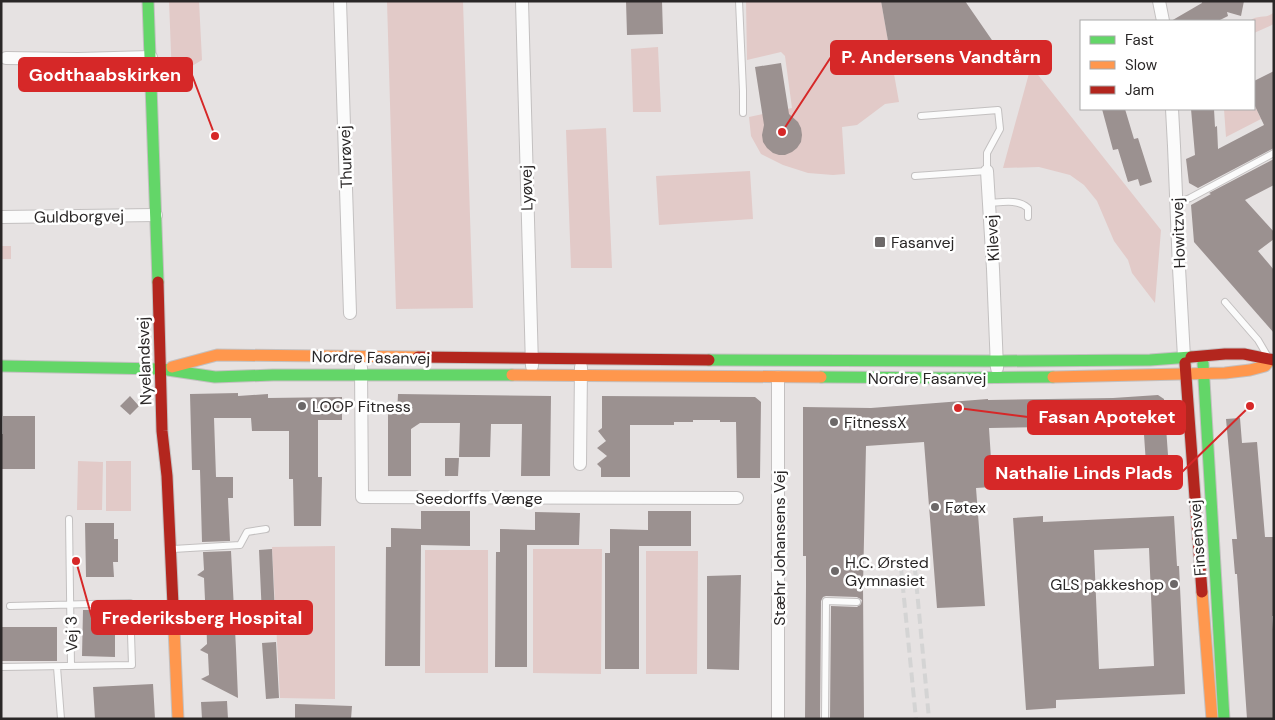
<svg xmlns="http://www.w3.org/2000/svg" width="1275" height="720" viewBox="0 0 1275 720" font-family="'DM Sans',sans-serif">
	<rect width="100%" height="100%" fill="#e6e2e2"/>
	<path fill="#e2cac8" d="M169 1H199L202 60 172 78Z
		M387 1H463L473 308 396 309Z
		M746 1H881L899 102 885 104 857 125 842 127 845 174 833 175 808 173 783 165 761 154 751 136 749 117 792 108 785 56 781 52 747 60Z
		M1274 12V24L1254 33V21H1250C1257 14 1267 20 1274 12Z
		M658 47 661 112H633L631 49Z
		M1031 66 1161 230 1155 303 1132 273 1128 260 1114 241 1097 201 1084 185 1070 175 1039 167 1003 168Z
		M1254 104 1261 119 1226 137 1224 109H1254Z
		M606 128 612 268H571L566 130Z
		M750 171 753 219 659 225 656 176Z
		M1 246H11V259H1Z
		M78 461 103 462 102 510H77Z
		M106 461H131V511H106Z
		M335 546V699L280 698 272 547Z
		M533 549H602L601 674 533 673Z
		M425 550H488V673H425Z
		M646 551H698L697 674H646Z"/>
	<path fill="#9b9190" fill-rule="evenodd" d="M626 1H662L663 34 627 35Z
		M881 1H965L1014 72 894 75Z
		M1202 1H1244L1241 16 1227 12 1228 16 1218 21H1171L1202 3Z
		M781 63 789 114 798 122 801 128 802 135 801 142 797 148 792 152 785 155H779L773 153 767 148 763 142 762 135 764 125 755 67Z
		M1274 71V148L1198 188 1189 183 1186 159 1195 155 1191 109H1214L1215 127 1217 126 1218 149 1264 125 1254 104V81Z
		M1102 109H1125L1134 139 1138 138 1152 182 1140 186 1138 179 1128 182 1118 149 1113 150Z
		M1274 159V185L1245 200 1274 232V239L1258 251 1274 270V333L1194 242 1191 205 1211 194 1209 193Z
		M238 393V396L268 394V398L342 397V420H318V477H322L321 526H294L293 479H289V431H252L251 418H214L216 477H233V498H228L230 541 202 542 200 470H192L190 394Z
		M398 394 551 396 550 476H521L522 424H491L490 457H459L460 423H420L411 429V476H388V414H397Z
		M1158 395 1164 399 1170 483 1165 489H1116V464H1146L1143 420 1111 423V426L989 428 991 459 1089 460 1090 488 992 487 976 488 985 606 937 608 924 442 866 446 863 586 864 719H830L831 606 857 607 861 604 862 600 857 597 826 596 823 597 821 601 820 719H805L806 586V556H803V407L871 408 988 399V400L1113 398Z
		M130 396 139 406 130 415 120 406Z
		M602 396 755 397 761 402 760 478H737L736 422H720V420H693V422H674V425H630V477H601V468L597 464 607 456 597 448 606 441 598 431 602 428Z
		M3 416H35V469H1V434H3Z
		M1240 418 1242 443 1257 442 1265 537H1274V616H1272L1274 643V719H1247L1237 574H1235L1232 539H1237L1226 419Z
		M445 458H459L458 476H445Z
		M421 511H470V546L421 545 420 666H385L386 547H391V528L421 529Z
		M648 511H691V546H639V669H605V553H610V529L648 530Z
		M535 512 580 513 579 545H527V667H495L496 552H500V529L535 530Z
		M1043 516V522L1174 516 1177 566H1179L1185 694 1056 700V708L1026 710 1013 518ZM1149 548 1154 666 1099 669 1094 550Z
		M85 523H114V539H118V562H113L114 577H86Z
		M272 549 275 615 262 616 259 550Z
		M231 551 236 649 238 698 201 679 209 675 208 654 200 650 207 644 206 609 199 605 205 600 204 578 197 575 204 570 203 552Z
		M741 575 739 670 707 669V576Z
		M83 610H115V657L82 656Z
		M1 627H57V661H1Z
		M276 642 279 698 266 699 262 643Z
		M153 684 155 719H95L93 687Z
		M227 701 228 719H202L201 702Z
		M295 704 352 706 351 719H295Z"/>
	<g fill="none" stroke-linecap="round" stroke-linejoin="round">
		<g stroke="#c3c0c0" stroke-width="8">
			<path id="lane" d="M739 1 743 91V113
				M915 176 987 171V153L1000 129 998 110 921 116
				M990 203C1003 202 1018 199 1028 208V217
				M1177 203 1190 198 1274 153
				M1225 302 1258 340 1268 357
				M69 519 71 666
				M173 549 240 545 247 532 266 529
				M1 667 132 665 130 603 10 606
				M57 667 61 719
				M825 719 826 601 857 602"/>
		</g>
		<g stroke="#c3c0c0" stroke-width="14">
			<path id="street" d="M340 1 350 313
				M522 1 532 366
				M1159 1 1163 21
				M6 58 78 59 151 57
				M1172 109 1174 146 1179 268 1184 357
				M987 171 993 269 997 368
				M1 217 156 215
				M361 367 362 497 737 498
				M778 377V719
				M580 464 581 367"/>
		</g>
		<g stroke="#c3c0c0" stroke-width="13">
			<path id="fast" d="M148 1 158 282
				M709 360 998 361 1150 360 1191 357
				M1203 363 1224 719
				M1 366 161 369 215 377 273 375H512
				M821 377 950 378 1053 377"/>
		</g>
		<g stroke="#c3c0c0" stroke-width="13">
			<path id="slow" d="M172 367 217 355 418 357
				M512 375 821 377
				M1053 377 1225 373 1250 370 1265 366 1270 360
				M1202 592 1212 719
				M173 605 178 719"/>
		</g>
		<g stroke="#c3c0c0" stroke-width="13">
			<path id="jam" d="M158 282 162 431 167 476 173 605
				M418 357 709 360
				M1191 357 1225 354H1244L1274 360
				M1185 363 1202 592"/>
		</g>
		<use href="#lane" stroke="#fbfbfb" stroke-width="6"/>
		<use href="#street" stroke="#fbfbfb" stroke-width="12"/>
		<use href="#fast" stroke="#63d668" stroke-width="11"/>
		<use href="#slow" stroke="#ff974d" stroke-width="11"/>
		<use href="#jam" stroke="#b3261e" stroke-width="11"/>
		<path stroke="#d4d4d4" stroke-width="4" stroke-dasharray="10 5" stroke-linecap="butt" d="M901 568 916 719
			M915 569 929 719"/>
	</g>
	<g fill="#6c6868" stroke="#fff" stroke-width="2">
		<rect x="874" y="236" width="12" height="12" rx="2.5"/>
		<circle cx="302" cy="406" r="5"/>
		<circle cx="834" cy="422" r="5"/>
		<circle cx="935" cy="507" r="5"/>
		<circle cx="835" cy="571" r="5"/>
		<circle cx="1174" cy="584" r="5"/>
	</g>
	<g text-anchor="middle" stroke-width="5" stroke-linejoin="round" paint-order="stroke">
		<g font-size="16" fill="#2a2727" stroke="#fff">
			<text transform="translate(345 157) rotate(-92)" y="6">Thurøvej</text>
			<text transform="translate(526 188) rotate(-91)" y="6">Lyøvej</text>
			<text transform="translate(79 216) rotate(-1)" y="6">Guldborgvej</text>
			<text transform="translate(1178 233) rotate(-92)" y="6">Howitzvej</text>
			<text transform="translate(992 238) rotate(-93)" y="6">Kilevej</text>
			<text transform="translate(371 357) rotate(1)" y="6">Nordre Fasanvej</text>
			<text transform="translate(144 361) rotate(-92)" y="6">Nyelandsvej</text>
			<text x="927" y="384">Nordre Fasanvej</text>
			<text x="479" y="504">Seedorffs Vænge</text>
			<text transform="translate(1197 538) rotate(-94)" y="6">Finsensvej</text>
			<text transform="translate(779 548) rotate(-90)" y="6">Stæhr Johansens Vej</text>
			<text transform="translate(71 634) rotate(-91)" y="6">Vej 3</text>
		</g>
		<g font-size="16" fill="#2a2727" stroke="#fff" text-anchor="start">
			<text x="891" y="248">Fasanvej</text>
			<text x="312" y="412">LOOP Fitness</text>
			<text x="844" y="428">FitnessX</text>
			<text x="945" y="513">Føtex</text>
			<text x="845" y="568">H.C. Ørsted<tspan x="845" dy="18">Gymnasiet</tspan></text>
			<text x="1164" y="590" text-anchor="end">GLS pakkeshop</text>
		</g>
	</g>
	<path fill="none" stroke="#d62828" stroke-width="2" d="M782 132L831 57M215 136L192 75M958 408L1028 417M1250 406L1182 472M76 561L92 618"/>
	<g fill="#d62828" stroke="#fff" stroke-width="2">
		<circle cx="782" cy="132" r="5"/>
		<circle cx="215" cy="136" r="5"/>
		<circle cx="958" cy="408" r="5"/>
		<circle cx="1250" cy="406" r="5"/>
		<circle cx="76" cy="561" r="5"/>
	</g>
	<g fill="#d62828" stroke="#d62828" stroke-width="2">
		<rect x="831" y="41" width="220" height="33" rx="5"/>
		<rect x="19" y="58" width="173" height="33" rx="5"/>
		<rect x="1028" y="401" width="157" height="33" rx="5"/>
		<rect x="985" y="456" width="197" height="33" rx="5"/>
		<rect x="92" y="601" width="220" height="33" rx="5"/>
	</g>
	<g font-size="18" text-anchor="middle" font-weight="bold" fill="#fff">
		<text x="941" y="63">P. Andersens Vandtårn</text>
		<text x="105" y="81">Godthaabskirken</text>
		<text x="1107" y="423">Fasan Apoteket</text>
		<text x="1084" y="479">Nathalie Linds Plads</text>
		<text x="202" y="624">Frederiksberg Hospital</text>
	</g>
	<rect width="1275" height="720" fill="none" stroke="#2a2727" stroke-width="5"/>
	<rect x="1080" y="20" width="175" height="90" fill="#ffffff" stroke="#aaa9a9"/>
	<rect x="1090" y="36" width="25" height="8" fill="#63d668" stroke="#aaa9a9"/>
	<text x="1125" y="45" font-size="15" fill="#2a2727">Fast</text>
	<rect x="1090" y="61" width="25" height="8" fill="#ff974d" stroke="#aaa9a9"/>
	<text x="1125" y="70" font-size="15" fill="#2a2727">Slow</text>
	<rect x="1090" y="86" width="25" height="8" fill="#b3261e" stroke="#aaa9a9"/>
	<text x="1125" y="95" font-size="15" fill="#2a2727">Jam</text>
</svg>
